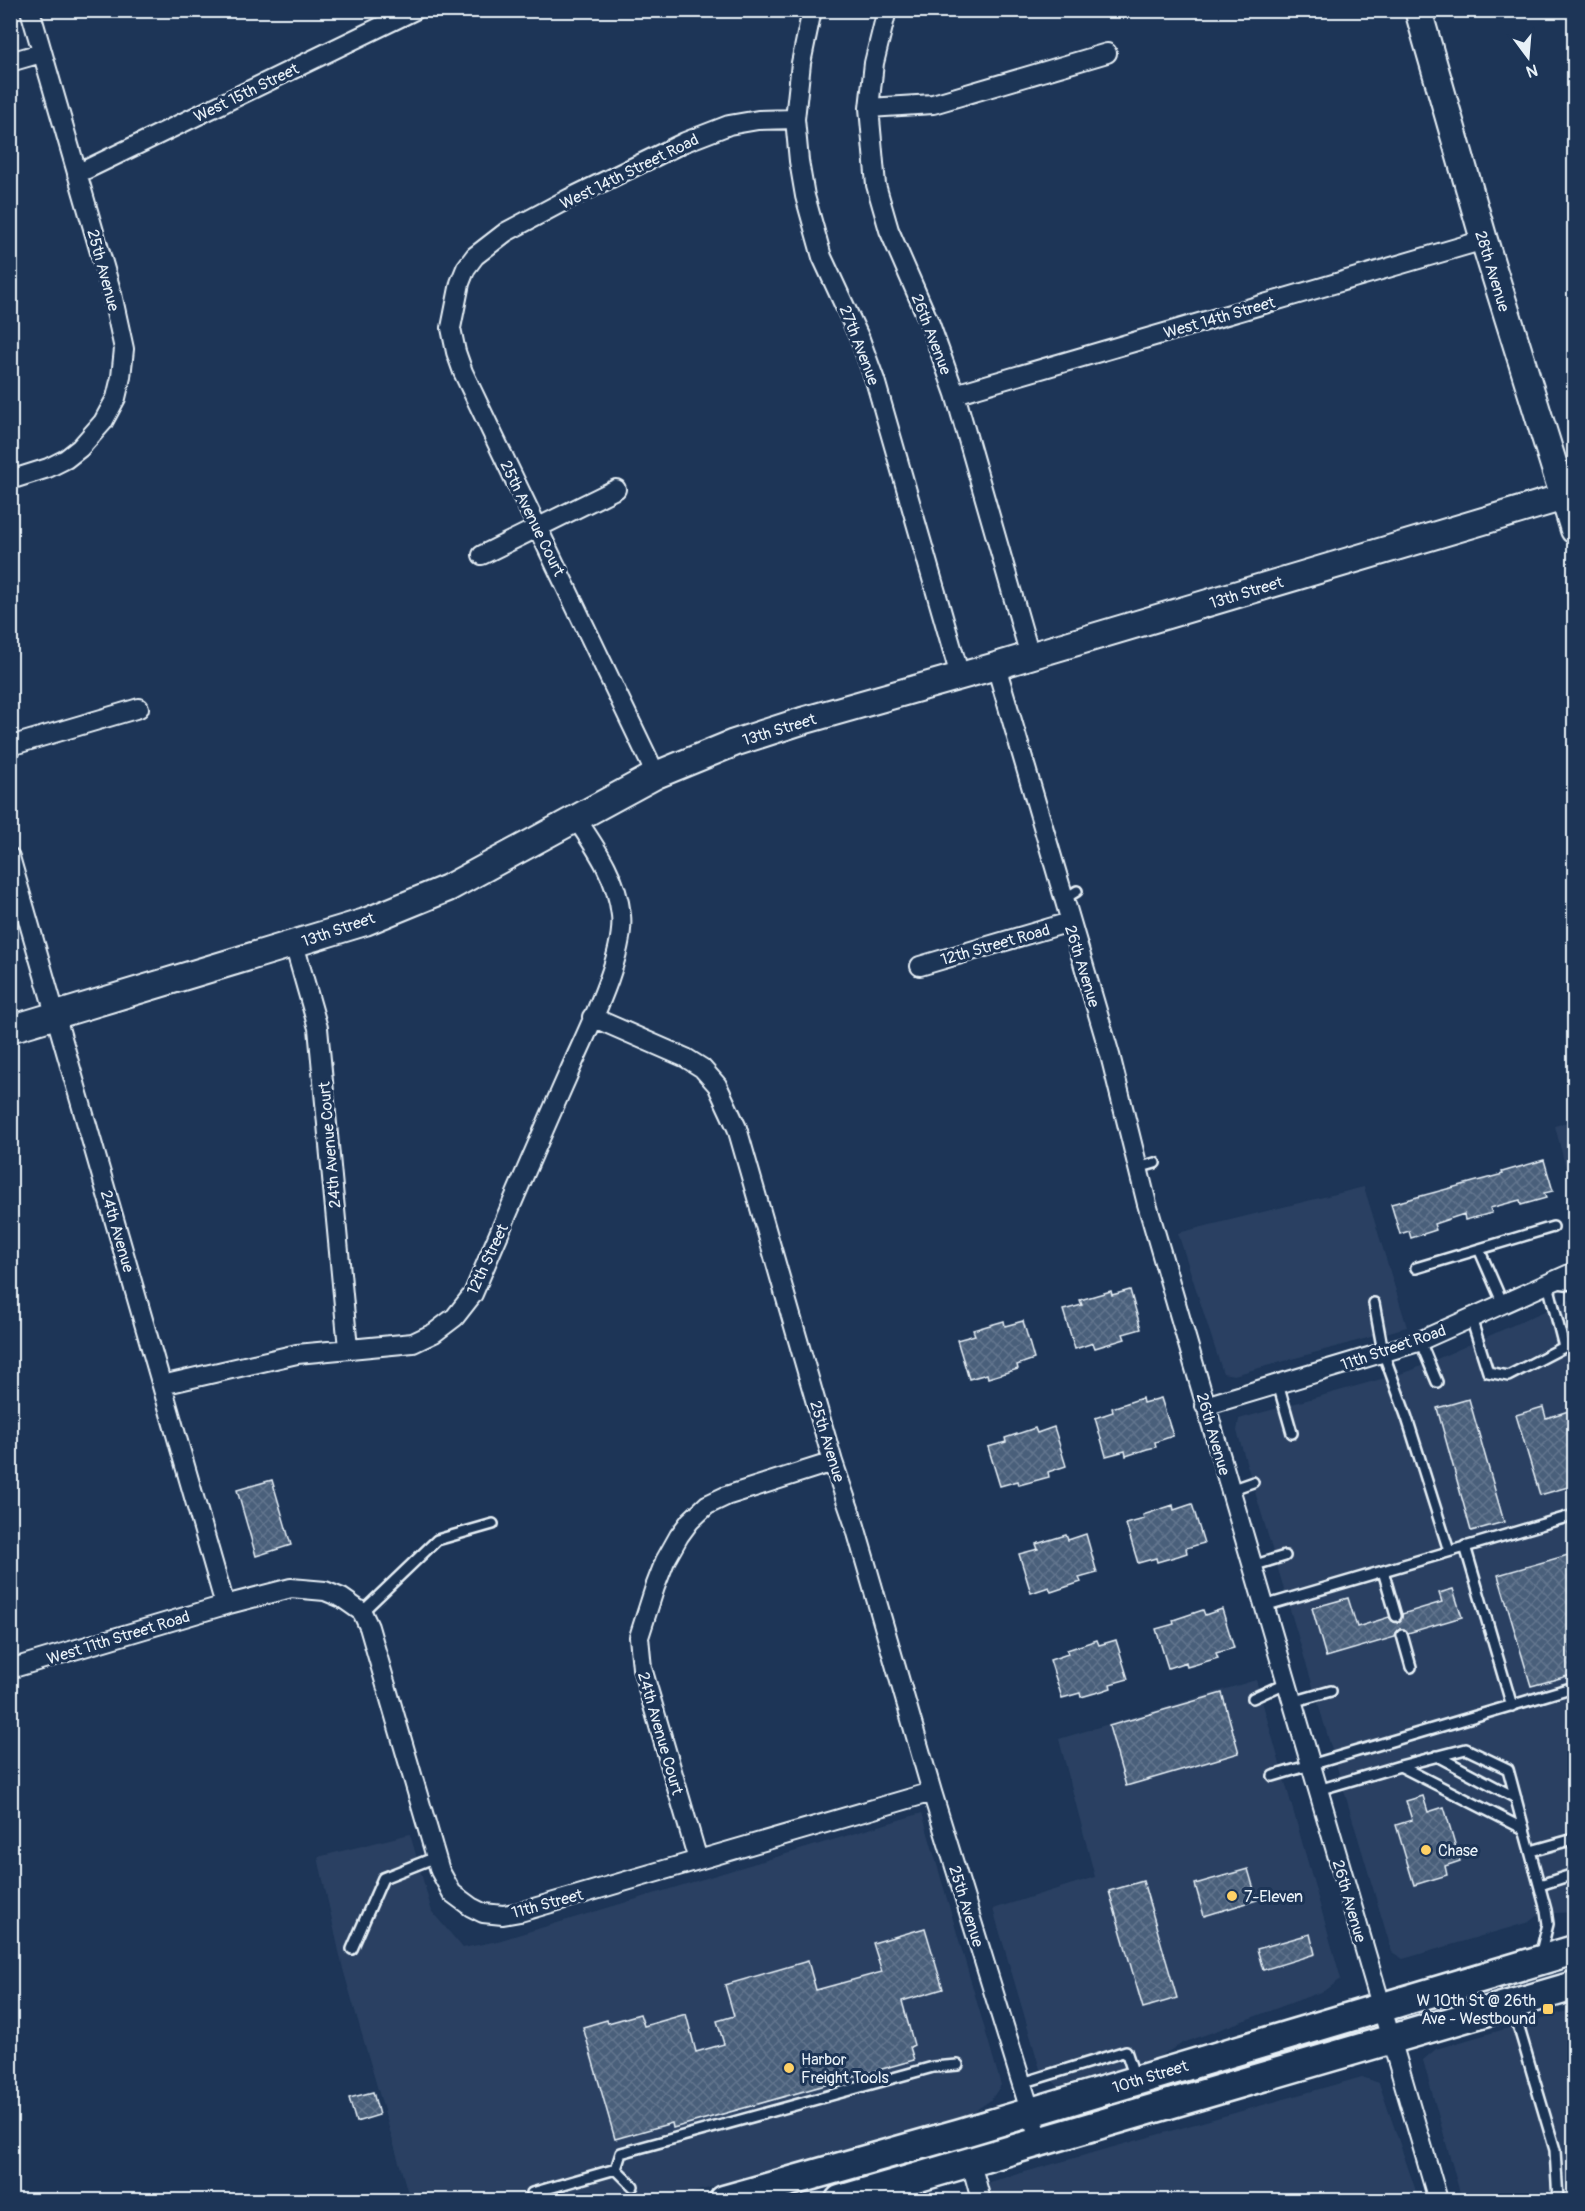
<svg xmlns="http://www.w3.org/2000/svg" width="1585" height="2211" viewBox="0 0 1585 2211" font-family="Pangolin,sans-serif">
	<defs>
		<pattern id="building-cross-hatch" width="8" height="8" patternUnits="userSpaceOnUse" patternTransform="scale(1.5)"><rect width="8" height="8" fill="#495e7a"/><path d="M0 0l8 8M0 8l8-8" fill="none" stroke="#63768e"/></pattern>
	</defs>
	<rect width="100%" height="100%" fill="#1d3557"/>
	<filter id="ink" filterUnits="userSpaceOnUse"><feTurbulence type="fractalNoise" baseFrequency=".0167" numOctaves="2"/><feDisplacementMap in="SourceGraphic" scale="12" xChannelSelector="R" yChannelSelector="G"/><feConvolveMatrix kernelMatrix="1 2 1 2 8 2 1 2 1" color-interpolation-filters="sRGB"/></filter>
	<g filter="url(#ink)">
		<path fill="#2a4162" d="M1574 1120V1200L1555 1126Z
			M1364 1187 1407 1327 1234 1375 1223 1373 1178 1233Z
			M1574 1298V1912L1539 1914 1529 1922 1403 1959 1392 1952 1237 1431 1239 1419 1410 1371Z
			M1256 1680 1341 1979 1326 1990 1183 2043 1153 2060 1058 2086 1040 2069 993 1909 1095 1877 1059 1739Z
			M922 1813 1001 2085 991 2100 961 2120 664 2200H661L658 2193 631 2200H410L343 1969 318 1857 410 1834 432 1912 463 1948 498 1941Z
			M1574 2009V2200H1462L1423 2060 1436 2049Z
			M1362 2077 1379 2083 1419 2200H992L986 2183Z"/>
		<path fill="url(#building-cross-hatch)" stroke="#e8f1f8" stroke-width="1.5" d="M1544 1160 1553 1191 1544 1193 1546 1198 1521 1205 1520 1200 1490 1208 1492 1213 1465 1220 1464 1214 1434 1224 1436 1230 1411 1238 1409 1231 1400 1234 1391 1204 1503 1174 1502 1172Z
			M1130 1290 1141 1329 1123 1334 1125 1339 1095 1348 1093 1343 1075 1349 1063 1310 1082 1305 1080 1300 1111 1291 1112 1295Z
			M1004 1321 1005 1326 1023 1321 1034 1359 1017 1365 1018 1369 988 1378 987 1374 969 1379 957 1340 975 1335 973 1330Z
			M1142 1398 1143 1403 1161 1398 1173 1436 1155 1442 1156 1447 1147 1449 1126 1456 1125 1451 1106 1456 1095 1418 1113 1412 1112 1408Z
			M1469 1399 1504 1522 1471 1531 1437 1408Z
			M1543 1407 1546 1418 1575 1409V1485L1540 1495 1516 1415Z
			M1054 1427 1066 1466 1048 1472 1049 1477 1019 1485 1018 1481 1000 1486 988 1447 1006 1442 1005 1438 1035 1428 1037 1433Z
			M272 1480 291 1545 256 1556 237 1490Z
			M1192 1504 1204 1543 1186 1548 1187 1553 1178 1556 1157 1562 1156 1558 1138 1563 1126 1524 1144 1519 1143 1515 1173 1505 1174 1510Z
			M1086 1534 1097 1573 1079 1578 1081 1582 1051 1592 1049 1587 1031 1593 1019 1554 1038 1549 1036 1544 1066 1535 1068 1540Z
			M1575 1553V1674L1531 1686 1498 1575Z
			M1453 1589 1462 1617 1408 1633 1404 1629H1400L1396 1633 1395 1637 1326 1657 1312 1608 1348 1598 1357 1627 1389 1617 1392 1621 1397 1623 1401 1620 1402 1614 1442 1602 1439 1593Z
			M1222 1609 1234 1648 1216 1653 1218 1658 1187 1667 1186 1662 1168 1668 1156 1629 1174 1624 1173 1620 1203 1610 1205 1615Z
			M1097 1640 1099 1645 1116 1640 1128 1679 1110 1684 1111 1688 1102 1691 1081 1697 1080 1693 1062 1698 1050 1660 1068 1654 1067 1650Z
			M1222 1693 1239 1753 1126 1786 1109 1726Z
			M1423 1796 1428 1812 1444 1807 1460 1861 1445 1866 1447 1875 1414 1885 1396 1825 1412 1820 1406 1801Z
			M1248 1869 1257 1900 1204 1916 1195 1884Z
			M1143 1881 1177 1998 1143 2008 1109 1891Z
			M925 1928 943 1989 902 2001 914 2045 910 2047 914 2060 673 2128 672 2123 615 2139 583 2027 607 2020 608 2023 640 2014 644 2026 686 2014 696 2052 724 2044 717 2021 734 2016 725 1985 808 1961 816 1990 882 1972 873 1943Z
			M1310 1934 1315 1954 1263 1970 1257 1949Z
			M373 2092 379 2115 356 2122 349 2098Z"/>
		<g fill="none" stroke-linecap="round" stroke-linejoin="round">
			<g stroke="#e8f1f8" stroke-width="14">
				<path id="lane" d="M1064 899 1077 891
					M1138 1168 1155 1163
					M1479 1249 1503 1304
					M1416 1268 1553 1227
					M1557 1283 1574 1285
					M1374 1303 1383 1352 1407 1418 1449 1551
					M1471 1318 1488 1372 1508 1376 1564 1347 1548 1284
					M1420 1341 1437 1382
					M1278 1384 1292 1433
					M1230 1490 1253 1482
					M1465 1546 1512 1706
					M1252 1566 1285 1556
					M1383 1571 1396 1616
					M1264 1606 1574 1515
					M362 1612 437 1540 493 1524
					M1402 1635 1411 1667
					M1253 1698 1286 1683
					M1292 1702 1331 1691
					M1437 1756 1516 1798
					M1400 1766 1466 1749 1508 1769 1524 1829
					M1273 1776 1574 1687
					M1318 1790 1400 1766 1524 1829 1546 1910 1548 1924 1540 1956
					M1531 1851 1574 1839
					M1540 1885 1574 1874
					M352 1949 383 1878 436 1857
					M1513 2008 1555 2150 1558 2200
					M1022 2083 1126 2051 1135 2078
					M616 2169 633 2186
					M532 2193 616 2169 621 2153 933 2067 958 2065"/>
			</g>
			<g stroke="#e8f1f8" stroke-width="22">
				<path id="street" d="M812 10 801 63 795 119 799 161 805 196 822 257 860 339 875 380 960 676
					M887 10 874 63 869 108 876 185 889 230 930 324 955 394 1030 656
					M10 62 41 53
					M869 108 933 104 1107 53
					M77 174 415 10
					M955 394 1484 240
					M10 480 48 468 66 459 80 448 103 422 116 398 121 377 124 349 112 294 30 10
					M482 555 616 489
					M996 666 1110 1055 1147 1204 1438 2200
					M10 746 139 708
					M656 775 463 372 456 352 451 328 460 283 466 268 475 256 506 232 570 198 685 142 729 125 758 120 795 119
					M10 857 225 1605
					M294 944 318 1028 348 1348
					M920 966 1070 922
					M592 1017 686 1058 702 1068 717 1085 737 1128 833 1462 855 1526 932 1792 1040 2143
					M162 1385 297 1354 413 1343 434 1333 455 1317 473 1294C504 1222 535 1149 567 1077 584 1037 626 957 621 915 617 877 595 847 575 817
					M1205 1406 1415 1343 1574 1272
					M10 1669 225 1605 291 1588 325 1591 342 1598 362 1612 369 1627 440 1871 452 1893 471 1907 483 1913 503 1915 520 1912 932 1792
					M698 1860 642 1668 639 1637 655 1587 665 1561 679 1536 690 1521 707 1505 726 1496 833 1462
					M971 2163 981 2200"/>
			</g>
			<g stroke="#e8f1f8" stroke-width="30">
				<path id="secondary" d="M1418 10 1484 240 1574 530
					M10 1029 365 922 448 888 656 775 734 743 802 721 996 666 1574 494"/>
			</g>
			<g stroke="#e8f1f8" stroke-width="33">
				<path id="primary" d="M724 2200 961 2133 1574 1950
					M840 2200 1574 1986"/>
			</g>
			<use href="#lane" stroke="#1d3557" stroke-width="9"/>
			<use href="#street" stroke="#1d3557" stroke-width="18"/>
			<use href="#secondary" stroke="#1d3557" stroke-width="26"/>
			<use href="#primary" stroke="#1d3557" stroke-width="28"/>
		</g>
	</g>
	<g fill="#ffd166" stroke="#1d3557" stroke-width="2">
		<circle cx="1426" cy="1850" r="6"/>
		<circle cx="1232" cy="1896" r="6"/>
		<rect x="1542" y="2003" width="12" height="12" rx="3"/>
		<circle cx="789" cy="2068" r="6"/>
	</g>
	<g text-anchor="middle" stroke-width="6" stroke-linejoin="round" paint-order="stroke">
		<g font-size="16" fill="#e8f1f8" stroke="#1d3557">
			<text transform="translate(246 92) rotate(-26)" y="6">West 15th Street</text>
			<text transform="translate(629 171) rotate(-26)" y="6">West 14th Street Road</text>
			<text transform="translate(104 270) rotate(75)" y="6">25th Avenue</text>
			<text transform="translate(1493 271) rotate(73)" y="6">28th Avenue</text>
			<text transform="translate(1219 317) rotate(-16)" y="6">West 14th Street</text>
			<text transform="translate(932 334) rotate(69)" y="6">26th Avenue</text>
			<text transform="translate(860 345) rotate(69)" y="6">27th Avenue</text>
			<text transform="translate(533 518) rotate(64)" y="6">25th Avenue Court</text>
			<text transform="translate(1246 592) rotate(-17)" y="6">13th Street</text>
			<text transform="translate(779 729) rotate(-17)" y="6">13th Street</text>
			<text transform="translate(338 929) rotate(-19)" y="6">13th Street</text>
			<text transform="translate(995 944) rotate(-16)" y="6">12th Street Road</text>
			<text transform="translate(1083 966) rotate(73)" y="6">26th Avenue</text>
			<text transform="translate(329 1145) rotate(-95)" y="6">24th Avenue Court</text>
			<text transform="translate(118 1231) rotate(74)" y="6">24th Avenue</text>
			<text transform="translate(487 1259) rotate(-65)" y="6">12th Street</text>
			<text transform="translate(1393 1347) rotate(-19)" y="6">11th Street Road</text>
			<text transform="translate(1214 1434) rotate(74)" y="6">26th Avenue</text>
			<text transform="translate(828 1441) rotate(73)" y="6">25th Avenue</text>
			<text transform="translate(118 1637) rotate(-17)" y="6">West 11th Street Road</text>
			<text transform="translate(661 1733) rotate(74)" y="6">24th Avenue Court</text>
			<text transform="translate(1350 1901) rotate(74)" y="6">26th Avenue</text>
			<text transform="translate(547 1903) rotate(-15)" y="6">11th Street</text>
			<text transform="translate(967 1906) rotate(73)" y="6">25th Avenue</text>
			<text transform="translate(1150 2076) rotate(-17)" y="6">10th Street</text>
		</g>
		<g font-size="16" fill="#e8f1f8" stroke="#1d3557" text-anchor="start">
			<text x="1438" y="1856">Chase</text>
			<text x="1244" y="1902">7-Eleven</text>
			<text x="1536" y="2006" text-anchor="end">W 10th St @ 26th<tspan x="1536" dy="18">Ave - Westbound</tspan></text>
			<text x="801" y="2065">Harbor<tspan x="801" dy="18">Freight Tools</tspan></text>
		</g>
	</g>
	<rect width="1585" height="2211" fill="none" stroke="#1d3557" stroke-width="36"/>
	<rect x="18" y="18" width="1549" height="2175" fill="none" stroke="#e8f1f8" stroke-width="2" filter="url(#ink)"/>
	<g transform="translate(1528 57) rotate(164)" stroke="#1d3557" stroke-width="4.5" paint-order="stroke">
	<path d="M0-4.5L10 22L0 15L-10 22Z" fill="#e8f1f8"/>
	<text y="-9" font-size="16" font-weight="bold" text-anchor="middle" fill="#e8f1f8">N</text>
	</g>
</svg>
